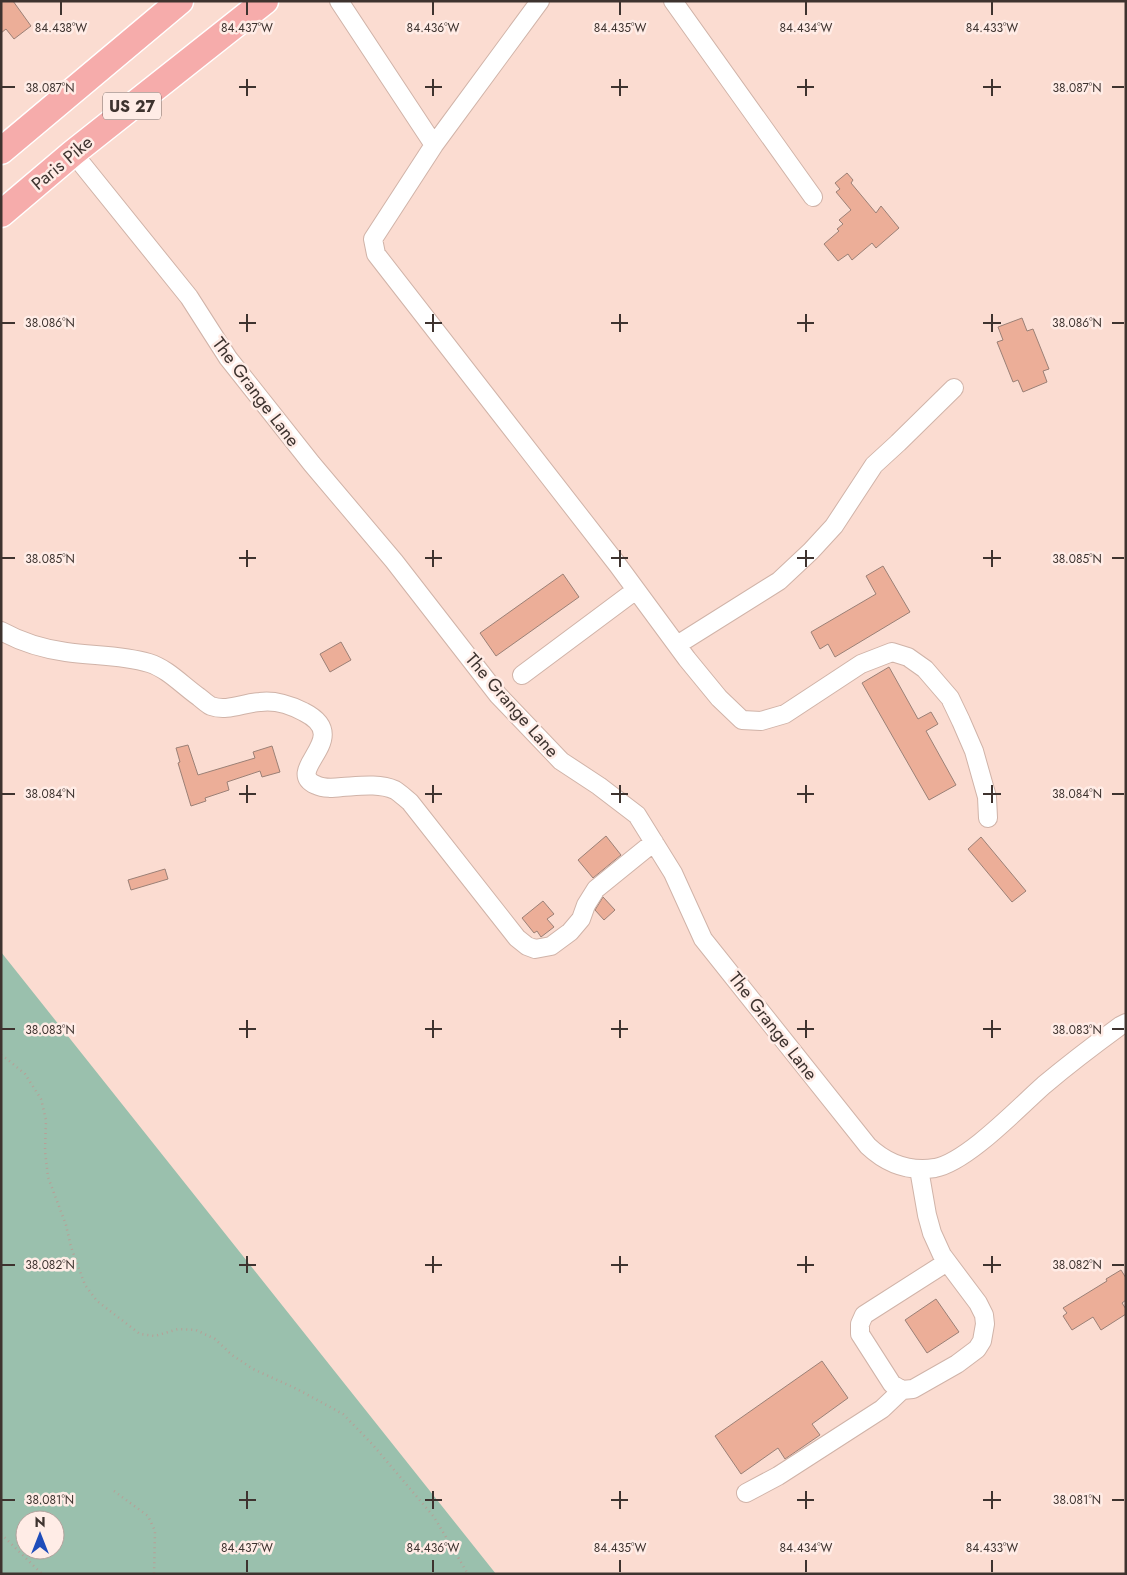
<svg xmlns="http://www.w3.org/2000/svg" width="1127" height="1575" viewBox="0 0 1127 1575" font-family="Jost,sans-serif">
	<rect width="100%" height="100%" fill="#fbdcd1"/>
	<path fill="#9ac0ad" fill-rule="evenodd" d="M1 952 496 1574H1ZM25 1520H55V1550H25Z"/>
	<path fill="#ecae98" stroke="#9b8076" d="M1 1H13L31 26 14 39 6 29 1 33Z
		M847 173 853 180 851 183 876 213 881 206 899 228 876 248 872 243 852 260 848 254 838 261 824 244 839 231 837 229 843 224 839 220 851 210 836 192 840 189 835 183Z
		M1022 318 1027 331 1033 329 1049 369 1043 371 1047 382 1023 392 1018 380 1013 382 997 342 1003 340 998 327Z
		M883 566 910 612 835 657 828 644 820 649 811 632 876 594 866 576Z
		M563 574 579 597 496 656 480 633Z
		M341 642 351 660 330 672 320 654Z
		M889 667 918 719 931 712 938 724 926 731 956 785 929 800 862 683Z
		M188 745 198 775 255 758 253 752 272 746 280 772 262 777 260 771 227 782 229 790 205 798 206 801 191 806 178 763 180 762 176 748Z
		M606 836 621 855 593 878 578 860Z
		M981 837 1026 891 1012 902 968 849Z
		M165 869 168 879 131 890 128 880Z
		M603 897 615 910 604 920 595 910Z
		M543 901 554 914 547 919 554 927 541 937 537 931 534 933 522 918Z
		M1121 1270 1126 1278V1300L1122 1303 1126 1309V1314L1101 1330 1093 1317 1072 1330 1063 1316 1067 1313 1063 1308 1107 1281 1106 1279Z
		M936 1299 959 1332 927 1353 905 1320Z
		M822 1361 848 1398 812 1424 820 1435 785 1459 778 1448 741 1474 715 1436Z"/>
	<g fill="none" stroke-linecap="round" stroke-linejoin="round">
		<g stroke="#d0b3a8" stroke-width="20">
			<path id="minor" d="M339 1 434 145 373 239 376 254 617 564 687 659 719 698 742 720 761 721 785 714 861 664 892 652 908 657 925 669 950 698 961 721 974 751 987 797 988 818
				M673 1 813 197
				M434 145 540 1
				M73 153 189 297 228 358 312 464 394 561 498 695 561 761 599 786 637 815 673 873 703 939 868 1146C886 1163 909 1172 935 1168 967 1162 1018 1108 1044 1085 1069 1064 1094 1045 1120 1026L1126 1023
				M1 631C21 642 44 649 66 652 93 656 122 655 149 663 168 669 182 685 199 697 203 700 207 704 211 706 227 712 243 703 260 702 274 700 291 705 304 712 355 738 282 770 316 785 324 789 333 788 342 787 359 786 379 783 395 790 400 793 405 798 410 802L517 938 527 946 535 949 551 946 570 932 581 919 586 905 596 889 654 842
				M677 645 779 581 811 551 834 526 874 465 898 443 954 388
				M522 675 636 590
				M919 1169 927 1215 932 1233 942 1255 978 1303 984 1315 985 1324 982 1341 977 1349 957 1364 913 1389 902 1390 892 1384 860 1334V1324L864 1315 947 1262
				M746 1493 778 1476 882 1409 902 1390"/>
		</g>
		<g stroke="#fff" stroke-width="29">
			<path id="highway" d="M1 151 180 1
				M1 214 73 153 265 1"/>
		</g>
		<path stroke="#b79f97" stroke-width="2.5" stroke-dasharray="1 4" stroke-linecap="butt" d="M1 1055 7 1059 25 1074 41 1099 46 1120 45 1151 48 1177 66 1225 71 1247 85 1285 97 1301 140 1334 155 1336 178 1329 196 1330 215 1339 232 1355 253 1369 297 1389 343 1414 373 1445 434 1517 468 1574
			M114 1491 148 1516 155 1531 154 1574
			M1 1534 42 1574"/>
		<use href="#minor" stroke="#fff" stroke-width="18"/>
		<use href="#highway" stroke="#f6acab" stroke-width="26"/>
	</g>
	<path fill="none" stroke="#3e332f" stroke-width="2" d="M61 2V15M247 2V15M433 2V15M620 2V15M806 2V15M992 2V15M247 79V96M433 79V96M620 79V96M806 79V96M992 79V96M2 87H15M239 87H256M425 87H442M611 87H628M797 87H814M983 87H1001M1112 87H1124M247 314V332M433 314V332M620 314V332M806 314V332M992 314V332M2 323H15M239 323H256M425 323H442M611 323H628M797 323H814M983 323H1001M1112 323H1124M247 550V567M433 550V567M620 550V567M806 550V567M992 550V567M2 558H15M239 558H256M425 558H442M611 558H628M797 558H814M983 558H1001M1112 558H1124M247 785V803M433 785V803M620 785V803M806 785V803M992 785V803M2 794H15M239 794H256M425 794H442M611 794H628M797 794H814M983 794H1001M1112 794H1124M247 1020V1038M433 1020V1038M620 1020V1038M806 1020V1038M992 1020V1038M2 1029H15M239 1029H256M425 1029H442M611 1029H628M797 1029H814M983 1029H1001M1112 1029H1124M247 1256V1273M433 1256V1273M620 1256V1273M806 1256V1273M992 1256V1273M2 1265H15M239 1265H256M425 1265H442M611 1265H628M797 1265H814M983 1265H1001M1112 1265H1124M247 1491V1509M433 1491V1509M620 1491V1509M806 1491V1509M992 1491V1509M2 1500H15M239 1500H256M425 1500H442M611 1500H628M797 1500H814M983 1500H1001M1112 1500H1124M247 1560V1572M433 1560V1572M620 1560V1572M806 1560V1572M992 1560V1572"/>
	<g text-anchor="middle" stroke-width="5" stroke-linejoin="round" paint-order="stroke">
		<rect fill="#ffece6" stroke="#786a66" stroke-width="1" x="103" y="92.5" width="58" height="27" rx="4"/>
		<g font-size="16" font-weight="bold" fill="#3e332f">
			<text x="132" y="112">US 27</text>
		</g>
		<g font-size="18" fill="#3e332f" stroke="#ffece6">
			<text transform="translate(62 163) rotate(-40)" y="6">Paris Pike</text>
			<text transform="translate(256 392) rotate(53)" y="6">The Grange Lane</text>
			<text transform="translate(512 705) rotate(49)" y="6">The Grange Lane</text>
			<text transform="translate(773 1026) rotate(52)" y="6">The Grange Lane</text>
		</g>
	</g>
	<g font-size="12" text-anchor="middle" fill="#3e332f" stroke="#ffece6" stroke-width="5" stroke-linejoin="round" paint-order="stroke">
		<text x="61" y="32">84.438°W</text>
		<text x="247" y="32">84.437°W</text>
		<text x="433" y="32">84.436°W</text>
		<text x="620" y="32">84.435°W</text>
		<text x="806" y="32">84.434°W</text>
		<text x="992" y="32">84.433°W</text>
		<text x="50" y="92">38.087°N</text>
		<text x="1077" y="92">38.087°N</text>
		<text x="50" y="327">38.086°N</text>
		<text x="1077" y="327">38.086°N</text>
		<text x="50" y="563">38.085°N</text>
		<text x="1077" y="563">38.085°N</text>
		<text x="50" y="798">38.084°N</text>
		<text x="1077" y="798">38.084°N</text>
		<text x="50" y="1034">38.083°N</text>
		<text x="1077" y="1034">38.083°N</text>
		<text x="50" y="1269">38.082°N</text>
		<text x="1077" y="1269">38.082°N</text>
		<text x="50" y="1504">38.081°N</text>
		<text x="1077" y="1504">38.081°N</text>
		<text x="247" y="1552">84.437°W</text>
		<text x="433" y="1552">84.436°W</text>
		<text x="620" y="1552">84.435°W</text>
		<text x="806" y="1552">84.434°W</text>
		<text x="992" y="1552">84.433°W</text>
	</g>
	<rect width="1127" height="1575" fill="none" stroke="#3e332f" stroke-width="5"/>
	<g transform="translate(40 1535)"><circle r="24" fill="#ffece6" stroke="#b2a29d"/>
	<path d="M0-4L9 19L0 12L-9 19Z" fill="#1f4cba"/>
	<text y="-8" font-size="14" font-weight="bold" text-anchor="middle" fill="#3e332f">N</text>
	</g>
</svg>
